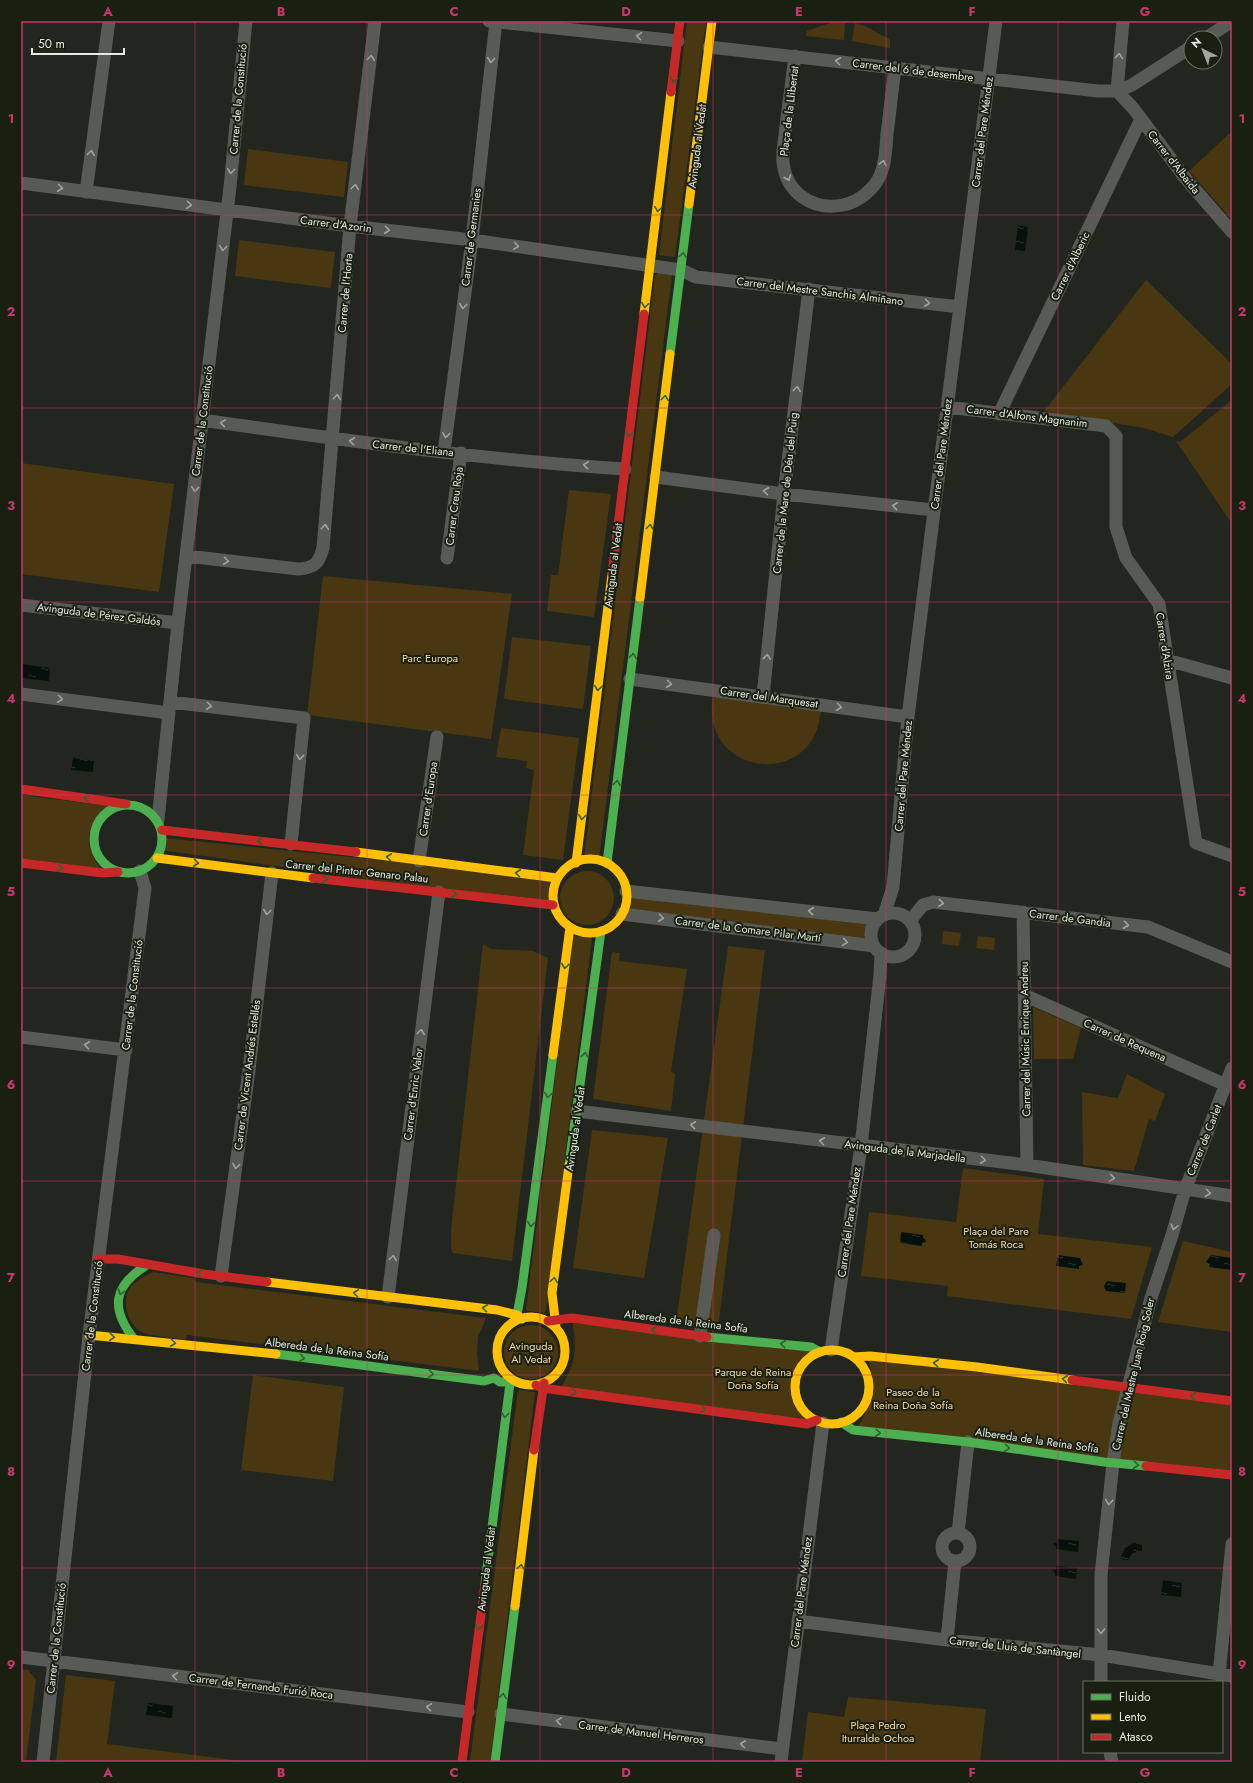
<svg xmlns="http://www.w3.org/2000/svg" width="1253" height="1783" viewBox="0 0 1253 1783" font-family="Jost,sans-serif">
	<defs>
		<pattern id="water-ripples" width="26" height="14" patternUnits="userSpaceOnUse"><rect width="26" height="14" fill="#06100d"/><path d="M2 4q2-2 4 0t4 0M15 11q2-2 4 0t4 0" fill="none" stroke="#2a3330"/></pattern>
	</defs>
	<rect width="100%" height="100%" fill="#22261e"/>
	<path fill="#493712" d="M687 21H706L675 257 659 255Z
		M845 21 844 40 806 36 807 31C820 26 831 22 845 21Z
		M855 23 865 26 889 39 890 41V48L852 41Z
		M1232 131V220L1189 171Z
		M248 149 348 162 344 197 244 185Z
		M239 240 335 252 331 288 235 276Z
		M658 273 672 275 599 859 584 858 655 275Z
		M1146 280 1232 364V384L1173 437 1144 428 1046 412 1045 410Z
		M1232 400V524L1176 441 1180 442Z
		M21 463 174 484 159 592 21 574Z
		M569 490 611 494 594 617 547 611 551 575H558Z
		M323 576 512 594 491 739 307 715Z
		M512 637 591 646 583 709 504 699Z
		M714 689 822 705C820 716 819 729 812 740 790 775 735 771 717 734 710 720 711 704 714 689Z
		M501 728 579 738 563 860 523 855 534 770 526 768 527 761 496 757Z
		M21 795 110 806C85 823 82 847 102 870L21 860Z
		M164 838 557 878 553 891V905L161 850Z
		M560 898a27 27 0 1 1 54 0a27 27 0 1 1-54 0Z
		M626 891 878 919C871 929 871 934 874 946L622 914 626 901Z
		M943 931 961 933 959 946 942 944Z
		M573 936 592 938 546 1312 544 1313 528 1311 526 1309Z
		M978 936 995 938 994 950 976 948Z
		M483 944 491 949 533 951 548 958 512 1261 453 1253 451 1249V1230Z
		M728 946 765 950 718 1328 676 1323Z
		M612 952 620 953 619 961 687 969 671 1071 675 1074 671 1111 593 1099Z
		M1033 1007 1081 1028 1073 1059H1034Z
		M1127 1074 1165 1094 1155 1121 1149 1119 1134 1171 1083 1165 1082 1092 1118 1098Z
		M592 1130 668 1138 644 1278 573 1268Z
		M963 1168 1044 1179 1038 1234 1152 1247 1131 1319 947 1296 948 1286 861 1276 869 1212 956 1222Z
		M1183 1241 1232 1252V1332L1158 1322Z
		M154 1272 193 1278 196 1282 486 1318 478 1337 477 1353 479 1371 187 1335 186 1340C175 1338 147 1336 140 1331 127 1323 122 1302 129 1289 134 1281 146 1275 154 1272Z
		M572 1318 817 1347 798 1366 791 1394 807 1424 559 1390C577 1362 577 1351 572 1318Z
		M504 1352a27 27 0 1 1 54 0a27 27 0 1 1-54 0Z
		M866 1352 1232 1405V1472L856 1430C876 1397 877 1389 866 1352Z
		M253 1375 344 1387 333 1481 241 1470Z
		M518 1390 535 1392 490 1762H470Z
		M21 1670H28L36 1680 26 1762H21Z
		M66 1675 115 1681 107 1744 249 1762H56Z
		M848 1697 986 1709 980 1762H802L808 1712 844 1717Z"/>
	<path fill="url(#water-ripples)" d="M1018 225 1028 227 1025 251 1015 250Z
		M21 664 50 668 49 681 21 678Z
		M73 758 94 761 93 772 71 770Z
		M901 1232 923 1235V1238L925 1239 926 1242 922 1243V1246L900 1243Z
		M1058 1255 1080 1258 1083 1265 1079 1266V1269L1056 1266Z
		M1211 1255 1232 1258V1270L1209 1267 1210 1264 1206 1262Z
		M1107 1281 1126 1283 1125 1293 1106 1291 1104 1286Z
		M1057 1539 1079 1541 1078 1552 1056 1549V1546L1053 1544 1057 1542Z
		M1134 1543 1142 1545V1551L1133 1553 1128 1560H1124L1121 1557 1125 1548Z
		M1056 1566 1077 1568 1076 1579 1055 1576V1573L1052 1571 1056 1569Z
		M1163 1580 1182 1583 1181 1597 1161 1595Z
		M148 1703 173 1706 172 1718 146 1715Z"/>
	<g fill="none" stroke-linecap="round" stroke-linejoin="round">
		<path stroke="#585b55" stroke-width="13" d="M489 21 678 41
			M1206 38 1232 21
			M709 47 1098 91H1117L1132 85 1191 47
			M795 56C792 79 789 103 786 126 785 137 782 150 783 162 786 193 813 211 843 205 859 202 876 188 881 173 886 161 886 147 887 134 890 112 892 90 895 68
			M1117 91 1133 108 1186 179 1232 232
			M1117 91 1123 21
			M21 183 350 226 472 240 681 270 696 277 960 307
			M86 192 109 21
			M947 407 1106 426 1116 436V527L1126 558 1159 604 1196 843 1232 856
			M999 414 1141 119
			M202 420C342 440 484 460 625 469
			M444 452 472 240 496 21
			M656 477 784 494 934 510
			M187 556 298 569C315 568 319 563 323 548L350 226 375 21
			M447 558 461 453
			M21 605 178 623
			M1167 660 1232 678
			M630 679 908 717
			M21 694 169 713
			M763 696 784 494 809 289
			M171 702 304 718 291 844
			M158 820 178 623 230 187 246 21
			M419 861 437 737
			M626 891 878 919
			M1023 912 1027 1165
			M871 935a22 22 0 1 1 44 0a22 22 0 1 1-44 0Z
			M622 914 874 946
			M884 915 893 887 908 717 996 21
			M910 921 923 905 933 902 1148 927 1232 962
			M1024 995 1226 1085
			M21 1037 126 1050
			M577 1111 1027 1165 1232 1196
			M221 1276 249 1070 272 873
			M388 1297 439 892
			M700 1336 714 1235
			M831 1350 861 1146 880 975 881 953
			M958 1533 968 1442
			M942 1547a14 14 0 1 1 28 0a14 14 0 1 1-28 0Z
			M798 1621 947 1640 1101 1655 1232 1676
			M947 1640 955 1561
			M21 1657 468 1712
			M1219 1675 1232 1544
			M1101 1682V1575L1113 1463 1119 1423 1151 1298 1172 1235 1185 1190 1232 1068
			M501 1714 782 1749
			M1110 1752 1112 1762
			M43 1762 89 1335 145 888 140 871
			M781 1762 823 1423"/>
		<path stroke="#4caf50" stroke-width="9" d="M670 354 689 204
			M94 839a34 34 0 1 1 68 0a34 34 0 1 1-68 0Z
			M607 863 640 598
			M569 1165 601 931
			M514 1322 517 1315 522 1288 553 1055
			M707 1337 811 1347 820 1352
			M134 1339C110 1308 113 1286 147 1265
			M276 1354 484 1381 494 1378 500 1382H517
			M841 1422 853 1430 968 1442 1104 1462 1146 1466
			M485 1584 510 1383 508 1376
			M495 1762 515 1606"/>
		<path stroke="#ffc107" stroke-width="9" d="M689 204 712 21
			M644 314 671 92
			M640 598 670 354
			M356 852 557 878
			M157 858 313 878
			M553 896a37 37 0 1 1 74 0a37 37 0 1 1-74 0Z
			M576 863 612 574
			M553 1055 570 927
			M267 1282 497 1310 517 1315 522 1319
			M497 1351a34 34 0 1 1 68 0a34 34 0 1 1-68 0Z
			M556 1327 552 1293 569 1165
			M89 1335 276 1354
			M795 1387a37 37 0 1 1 74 0a37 37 0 1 1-74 0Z
			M853 1357 870 1356 977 1367 1072 1380
			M515 1606 534 1450"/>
		<path stroke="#c62828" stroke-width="9" d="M671 92 680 21
			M612 574 644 314
			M21 789 126 804
			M162 830 356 852
			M21 863 103 873 118 872
			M313 878 553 905
			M98 1259H118L204 1274 267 1282
			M548 1321 572 1318 707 1337
			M1072 1380 1232 1401
			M536 1385 542 1388 807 1424 817 1420
			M534 1450 544 1383
			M1146 1466 1232 1475
			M462 1762 485 1584"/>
	</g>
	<defs><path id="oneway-chevron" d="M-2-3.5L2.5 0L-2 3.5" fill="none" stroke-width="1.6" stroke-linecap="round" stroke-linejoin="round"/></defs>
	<g stroke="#a0a49c">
		<use href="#oneway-chevron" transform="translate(639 36) rotate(-174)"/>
		<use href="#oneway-chevron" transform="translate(1119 56) rotate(-85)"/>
		<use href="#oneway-chevron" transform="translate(371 58) rotate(-83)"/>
		<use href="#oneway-chevron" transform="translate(491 60) rotate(96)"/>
		<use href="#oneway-chevron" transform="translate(838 61) rotate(-173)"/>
		<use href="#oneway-chevron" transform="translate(91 153) rotate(-82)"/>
		<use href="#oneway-chevron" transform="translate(883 163) rotate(-78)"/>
		<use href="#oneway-chevron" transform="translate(231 171) rotate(95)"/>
		<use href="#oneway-chevron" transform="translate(788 178) rotate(67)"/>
		<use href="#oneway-chevron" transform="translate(355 187) rotate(-83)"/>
		<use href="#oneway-chevron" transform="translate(60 188) rotate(7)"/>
		<use href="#oneway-chevron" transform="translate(189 205) rotate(7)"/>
		<use href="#oneway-chevron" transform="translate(387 230) rotate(7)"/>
		<use href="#oneway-chevron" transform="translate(516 246) rotate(8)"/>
		<use href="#oneway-chevron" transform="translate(223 248) rotate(97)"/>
		<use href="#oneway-chevron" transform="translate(927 303) rotate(7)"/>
		<use href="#oneway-chevron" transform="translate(463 306) rotate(97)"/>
		<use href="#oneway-chevron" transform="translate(797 389) rotate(-83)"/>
		<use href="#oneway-chevron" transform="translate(337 397) rotate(-85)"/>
		<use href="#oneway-chevron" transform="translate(223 423) rotate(-172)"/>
		<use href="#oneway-chevron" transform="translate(446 435) rotate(97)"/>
		<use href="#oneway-chevron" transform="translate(352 441) rotate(-173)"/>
		<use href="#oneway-chevron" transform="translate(586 465) rotate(-174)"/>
		<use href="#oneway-chevron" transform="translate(195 489) rotate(96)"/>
		<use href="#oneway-chevron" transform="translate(766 491) rotate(-172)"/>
		<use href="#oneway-chevron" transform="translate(895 506) rotate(-174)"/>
		<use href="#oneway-chevron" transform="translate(325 527) rotate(-85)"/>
		<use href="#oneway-chevron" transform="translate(226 561) rotate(7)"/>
		<use href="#oneway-chevron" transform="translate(767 657) rotate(-84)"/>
		<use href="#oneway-chevron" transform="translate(669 684) rotate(7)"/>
		<use href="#oneway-chevron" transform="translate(60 699) rotate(7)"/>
		<use href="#oneway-chevron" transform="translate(209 706) rotate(7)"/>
		<use href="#oneway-chevron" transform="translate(839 707) rotate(8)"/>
		<use href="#oneway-chevron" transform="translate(300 757) rotate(96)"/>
		<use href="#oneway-chevron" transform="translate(941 903) rotate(5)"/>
		<use href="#oneway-chevron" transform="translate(811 911) rotate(-174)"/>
		<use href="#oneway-chevron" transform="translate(267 912) rotate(97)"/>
		<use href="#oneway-chevron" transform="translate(661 918) rotate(7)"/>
		<use href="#oneway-chevron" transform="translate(1126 925) rotate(7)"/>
		<use href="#oneway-chevron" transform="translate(845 942) rotate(8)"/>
		<use href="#oneway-chevron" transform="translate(421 1032) rotate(-83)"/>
		<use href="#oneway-chevron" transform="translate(87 1045) rotate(-173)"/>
		<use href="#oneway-chevron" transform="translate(693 1125) rotate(-174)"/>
		<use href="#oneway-chevron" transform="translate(822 1141) rotate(-173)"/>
		<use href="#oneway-chevron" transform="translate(983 1160) rotate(7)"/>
		<use href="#oneway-chevron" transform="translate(236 1166) rotate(98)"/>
		<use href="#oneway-chevron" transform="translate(1112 1178) rotate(9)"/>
		<use href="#oneway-chevron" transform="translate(1208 1193) rotate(7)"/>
		<use href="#oneway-chevron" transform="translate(1174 1227) rotate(105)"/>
		<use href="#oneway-chevron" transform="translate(393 1258) rotate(-83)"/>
		<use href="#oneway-chevron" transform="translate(1109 1502) rotate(96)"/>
		<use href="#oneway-chevron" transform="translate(1101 1631) rotate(90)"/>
		<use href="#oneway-chevron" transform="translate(175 1676) rotate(-173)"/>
		<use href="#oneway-chevron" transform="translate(429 1707) rotate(-173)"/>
		<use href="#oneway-chevron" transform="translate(559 1721) rotate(-172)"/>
		<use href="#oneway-chevron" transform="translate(743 1744) rotate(-173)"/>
	</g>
	<g stroke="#30602d">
		<use href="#oneway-chevron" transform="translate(674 80) rotate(97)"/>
		<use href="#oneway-chevron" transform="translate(658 209) rotate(97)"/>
		<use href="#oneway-chevron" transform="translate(683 255) rotate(-82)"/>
		<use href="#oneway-chevron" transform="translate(645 305) rotate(98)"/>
		<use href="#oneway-chevron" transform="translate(665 398) rotate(-83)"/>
		<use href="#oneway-chevron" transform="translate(629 434) rotate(97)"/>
		<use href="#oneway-chevron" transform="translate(650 527) rotate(-83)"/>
		<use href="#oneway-chevron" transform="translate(633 656) rotate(-83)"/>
		<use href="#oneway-chevron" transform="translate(598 688) rotate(97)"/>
		<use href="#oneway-chevron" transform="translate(617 783) rotate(-83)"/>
		<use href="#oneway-chevron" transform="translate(87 798) rotate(-173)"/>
		<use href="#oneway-chevron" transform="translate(582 817) rotate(97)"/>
		<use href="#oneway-chevron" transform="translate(260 841) rotate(-174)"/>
		<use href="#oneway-chevron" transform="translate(389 857) rotate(-173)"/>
		<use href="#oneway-chevron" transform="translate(196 863) rotate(7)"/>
		<use href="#oneway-chevron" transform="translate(60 868) rotate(6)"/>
		<use href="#oneway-chevron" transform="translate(518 873) rotate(-173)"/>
		<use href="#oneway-chevron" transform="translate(325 879) rotate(6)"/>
		<use href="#oneway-chevron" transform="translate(454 894) rotate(6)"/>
		<use href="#oneway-chevron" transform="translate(565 966) rotate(97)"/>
		<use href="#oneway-chevron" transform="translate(585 1055) rotate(-82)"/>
		<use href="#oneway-chevron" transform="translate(548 1095) rotate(97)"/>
		<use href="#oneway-chevron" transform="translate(531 1224) rotate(97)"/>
		<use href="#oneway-chevron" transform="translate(199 1273) rotate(-171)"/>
		<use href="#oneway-chevron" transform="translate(554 1280) rotate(-82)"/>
		<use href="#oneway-chevron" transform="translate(121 1292) rotate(109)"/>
		<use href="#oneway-chevron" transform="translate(356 1293) rotate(-173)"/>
		<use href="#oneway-chevron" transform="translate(485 1308) rotate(-173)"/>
		<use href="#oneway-chevron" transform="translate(654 1330) rotate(-172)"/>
		<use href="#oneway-chevron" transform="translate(112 1337) rotate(5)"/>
		<use href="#oneway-chevron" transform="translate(173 1343) rotate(7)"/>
		<use href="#oneway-chevron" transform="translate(783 1344) rotate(-175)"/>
		<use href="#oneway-chevron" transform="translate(302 1358) rotate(7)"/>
		<use href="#oneway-chevron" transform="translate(936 1363) rotate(-174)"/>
		<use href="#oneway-chevron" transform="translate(431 1374) rotate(7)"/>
		<use href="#oneway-chevron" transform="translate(1065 1379) rotate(-172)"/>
		<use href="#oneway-chevron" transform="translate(574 1392) rotate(8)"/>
		<use href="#oneway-chevron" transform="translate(1193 1396) rotate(-172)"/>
		<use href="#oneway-chevron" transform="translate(703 1409) rotate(8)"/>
		<use href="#oneway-chevron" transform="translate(505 1415) rotate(97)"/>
		<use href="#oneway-chevron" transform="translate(878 1433) rotate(6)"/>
		<use href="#oneway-chevron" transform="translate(1007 1448) rotate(8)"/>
		<use href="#oneway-chevron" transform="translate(1136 1465) rotate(6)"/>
		<use href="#oneway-chevron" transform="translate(521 1567) rotate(-82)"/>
		<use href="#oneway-chevron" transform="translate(479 1627) rotate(97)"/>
		<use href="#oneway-chevron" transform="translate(503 1696) rotate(-82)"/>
	</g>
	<path fill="none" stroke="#c8386f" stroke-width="1" stroke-opacity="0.55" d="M195 21V1762M367 21V1762M540 21V1762M713 21V1762M886 21V1762M1058 21V1762M21 215H1232M21 408H1232M21 602H1232M21 795H1232M21 988H1232M21 1181H1232M21 1375H1232M21 1568H1232"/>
	<g text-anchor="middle" stroke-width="4" stroke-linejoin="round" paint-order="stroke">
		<g font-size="11" fill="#e7ece2" stroke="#191f11">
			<text transform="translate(913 70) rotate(7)" y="4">Carrer del 6 de desembre</text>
			<text transform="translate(238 99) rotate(-85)" y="4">Carrer de la Constitució</text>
			<text transform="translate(789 111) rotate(-83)" y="4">Plaça de la Llibertat</text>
			<text transform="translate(982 132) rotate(-83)" y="4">Carrer del Pare Méndez</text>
			<text transform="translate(697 146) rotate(-83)" y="4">Avinguda al Vedat</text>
			<text transform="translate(1174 162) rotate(52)" y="4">Carrer d'Albaida</text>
			<text transform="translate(336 224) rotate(7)" y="4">Carrer d'Azorin</text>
			<text transform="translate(471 237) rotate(-83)" y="4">Carrer de Germanies</text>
			<text transform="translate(1070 266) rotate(-64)" y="4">Carrer d'Alberic</text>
			<text transform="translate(820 291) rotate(7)" y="4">Carrer del Mestre Sanchis Almiñano</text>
			<text transform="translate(345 293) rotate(-85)" y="4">Carrer de l'Horta</text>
			<text transform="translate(1027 416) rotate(7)" y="4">Carrer d'Alfons Magnanim</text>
			<text transform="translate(202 421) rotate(-83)" y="4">Carrer de la Constitució</text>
			<text transform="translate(413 448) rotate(6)" y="4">Carrer de l'Eliana</text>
			<text transform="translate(941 454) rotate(-83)" y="4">Carrer del Pare Méndez</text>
			<text transform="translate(785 493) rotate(-84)" y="4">Carrer de la Mare de Déu del Puig</text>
			<text transform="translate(454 506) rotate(-83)" y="4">Carrer Creu Roja</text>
			<text transform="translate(613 565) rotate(-83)" y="4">Avinguda al Vedat</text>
			<text transform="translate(99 614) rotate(7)" y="4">Avinguda de Pérez Galdós</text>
			<text transform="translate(1165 646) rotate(81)" y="4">Carrer d'Alzira</text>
			<text transform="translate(769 697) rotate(8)" y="4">Carrer del Marquesat</text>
			<text transform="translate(903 776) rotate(-85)" y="4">Carrer del Pare Méndez</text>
			<text transform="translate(428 799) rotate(-82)" y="4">Carrer d'Europa</text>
			<text transform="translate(357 871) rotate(6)" y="4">Carrer del Pintor Genaro Palau</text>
			<text transform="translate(1070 918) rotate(7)" y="4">Carrer de Gandia</text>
			<text transform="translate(748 929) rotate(7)" y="4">Carrer de la Comare Pilar Martí</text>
			<text transform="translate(132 995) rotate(-83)" y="4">Carrer de la Constitució</text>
			<text transform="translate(1025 1039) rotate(-91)" y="4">Carrer del Músic Enrique Andreu</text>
			<text transform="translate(1125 1040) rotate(24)" y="4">Carrer de Requena</text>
			<text transform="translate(247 1075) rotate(-83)" y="4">Carrer de Vicent Andrés Estellés</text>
			<text transform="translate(413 1094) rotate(-83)" y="4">Carrer d'Enric Valor</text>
			<text transform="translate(575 1129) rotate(-82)" y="4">Avinguda al Vedat</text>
			<text transform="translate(1204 1140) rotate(-68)" y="4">Carrer de Carlet</text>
			<text transform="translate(905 1151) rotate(7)" y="4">Avinguda de la Marjadella</text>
			<text transform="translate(849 1222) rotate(-82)" y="4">Carrer del Pare Méndez</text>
			<text transform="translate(92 1316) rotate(-83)" y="4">Carrer de la Constitució</text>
			<text transform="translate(686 1321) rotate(7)" y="4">Albereda de la Reina Sofía</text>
			<text transform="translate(327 1349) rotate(7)" y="4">Albereda de la Reina Sofía</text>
			<text transform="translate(1133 1374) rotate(-77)" y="4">Carrer del Mestre Juan Roig Soler</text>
			<text transform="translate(1037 1440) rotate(8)" y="4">Albereda de la Reina Sofía</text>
			<text transform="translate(486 1569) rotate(-83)" y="4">Avinguda al Vedat</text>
			<text transform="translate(801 1592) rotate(-83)" y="4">Carrer del Pare Méndez</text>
			<text transform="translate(56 1638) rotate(-84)" y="4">Carrer de la Constitució</text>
			<text transform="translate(1015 1647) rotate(6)" y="4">Carrer de Lluís de Santàngel</text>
			<text transform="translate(261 1686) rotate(7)" y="4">Carrer de Fernando Furió Roca</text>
			<text transform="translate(641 1732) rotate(7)" y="4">Carrer de Manuel Herreros</text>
		</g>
		<g font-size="11" fill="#fbdba4" stroke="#191f11">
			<text x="430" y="662">Parc Europa</text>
			<text x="996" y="1235">Plaça del Pare<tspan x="996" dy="13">Tomás Roca</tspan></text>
			<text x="531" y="1350">Avinguda<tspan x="531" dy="13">Al Vedat</tspan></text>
			<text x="753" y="1376">Parque de Reina<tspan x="753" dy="13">Doña Sofía</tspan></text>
			<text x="913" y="1396">Paseo de la<tspan x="913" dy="13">Reina Doña Sofía</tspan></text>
			<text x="878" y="1729">Plaça Pedro<tspan x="878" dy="13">Iturralde Ochoa</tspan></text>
		</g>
	</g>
	<rect width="1253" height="1783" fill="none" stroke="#191f11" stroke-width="44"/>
	<rect x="1083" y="1681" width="140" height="72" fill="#191f11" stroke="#6b7165"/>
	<rect x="1091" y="1694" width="20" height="6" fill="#4caf50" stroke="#6b7165"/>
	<text x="1119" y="1701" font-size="12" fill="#e7ece2">Fluido</text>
	<rect x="1091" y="1714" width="20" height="6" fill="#ffc107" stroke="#6b7165"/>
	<text x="1119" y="1721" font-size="12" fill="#e7ece2">Lento</text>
	<rect x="1091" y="1734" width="20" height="6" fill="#c62828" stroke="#6b7165"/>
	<text x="1119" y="1741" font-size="12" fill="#e7ece2">Atasco</text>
	<g transform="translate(1203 50) rotate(317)"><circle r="19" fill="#191f11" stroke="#6b7165"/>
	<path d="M0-3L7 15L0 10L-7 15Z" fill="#a2a79d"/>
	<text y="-6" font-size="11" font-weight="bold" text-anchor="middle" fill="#e7ece2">N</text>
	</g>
	<path d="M32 48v6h92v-6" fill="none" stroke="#e7ece2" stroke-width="2"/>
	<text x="38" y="48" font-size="12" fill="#e7ece2" stroke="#191f11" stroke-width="3" paint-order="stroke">50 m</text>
	<rect x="22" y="22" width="1209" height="1739" fill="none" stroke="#c8386f" stroke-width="1.5"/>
	<g font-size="13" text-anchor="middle" font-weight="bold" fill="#c8386f">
		<text x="108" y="16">A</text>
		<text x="281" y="16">B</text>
		<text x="454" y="16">C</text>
		<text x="626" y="16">D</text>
		<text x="799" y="16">E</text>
		<text x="972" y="16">F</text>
		<text x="1145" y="16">G</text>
		<text x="11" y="123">1</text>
		<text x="1242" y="123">1</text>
		<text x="11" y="316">2</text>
		<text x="1242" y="316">2</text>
		<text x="11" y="510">3</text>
		<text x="1242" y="510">3</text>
		<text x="11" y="703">4</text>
		<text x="1242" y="703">4</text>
		<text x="11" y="896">5</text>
		<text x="1242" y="896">5</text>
		<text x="11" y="1089">6</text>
		<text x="1242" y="1089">6</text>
		<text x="11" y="1282">7</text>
		<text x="1242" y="1282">7</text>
		<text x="11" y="1476">8</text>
		<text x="1242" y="1476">8</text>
		<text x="11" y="1669">9</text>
		<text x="1242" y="1669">9</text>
		<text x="108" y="1777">A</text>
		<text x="281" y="1777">B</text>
		<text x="454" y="1777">C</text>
		<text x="626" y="1777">D</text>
		<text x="799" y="1777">E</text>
		<text x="972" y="1777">F</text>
		<text x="1145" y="1777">G</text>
	</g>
</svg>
